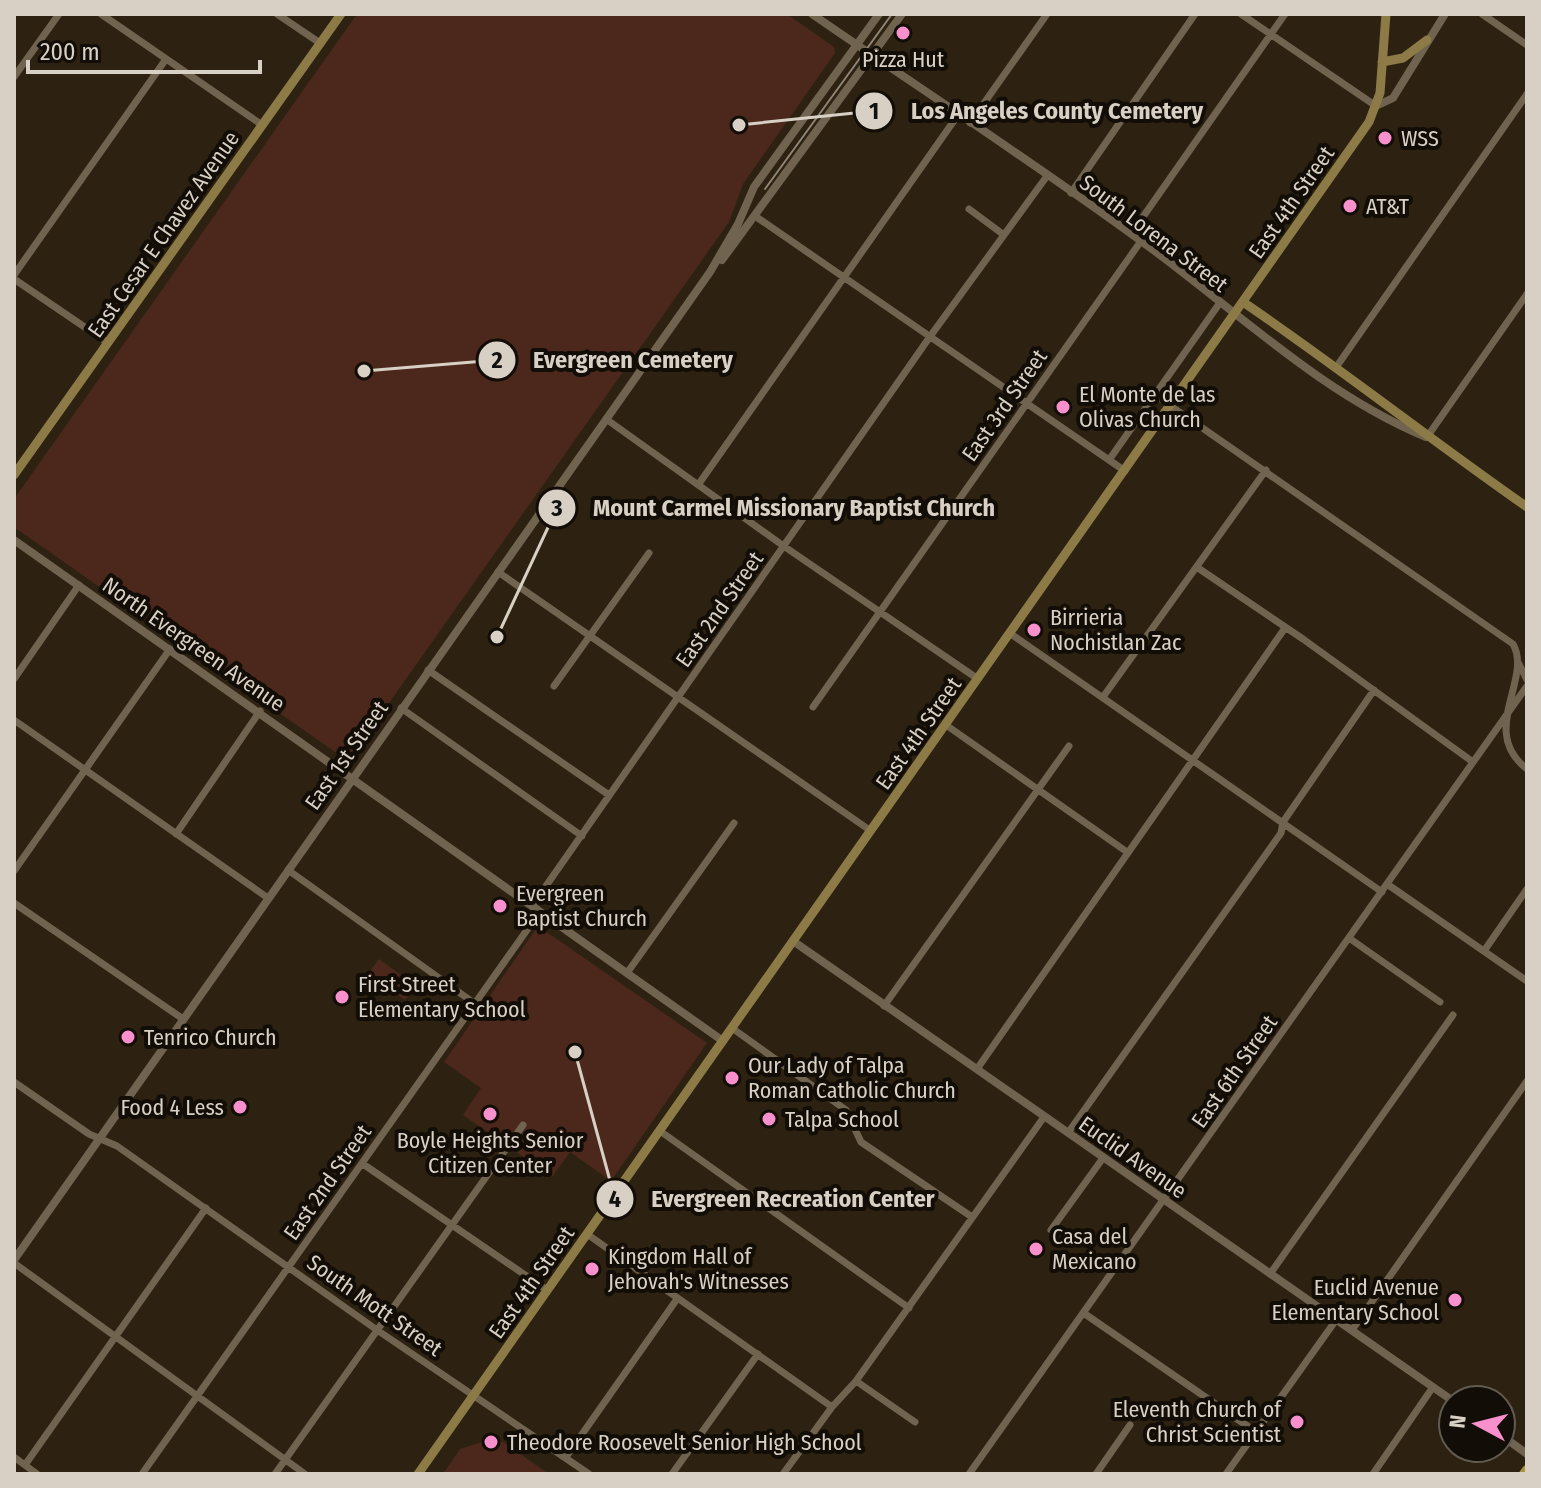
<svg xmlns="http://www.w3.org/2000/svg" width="1541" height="1488" viewBox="0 0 1541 1488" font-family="'Fira Sans Condensed',sans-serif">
	<rect width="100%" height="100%" fill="#2d2211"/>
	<path fill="#4b281b" d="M357 14H787L834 47 835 53 743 184 729 222 348 761 14 527V499Z
		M538 926 707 1043 611 1181 570 1152 552 1177 463 1115 481 1088 444 1062Z
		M379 959 415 985 405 1000 368 974Z
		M488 1440 503 1442 549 1474H443L460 1449Z"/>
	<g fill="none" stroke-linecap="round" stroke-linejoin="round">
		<path stroke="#70634f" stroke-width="7" d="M101 14 262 125
			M277 14 320 43
			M1241 14 1376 106
			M1482 14 1527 45
			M14 77 59 14
			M970 123 1047 14
			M1071 193 1195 14
			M969 209 1004 235
			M755 216 1125 471
			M1131 234 1285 14
			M14 275 166 59
			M14 279 108 343
			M1337 366 1527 94
			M1155 395 1513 644C1533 679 1478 731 1527 769
			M606 419 785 547 978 679
			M1427 437 1527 294
			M1109 460 1219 304
			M698 485 958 115
			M1198 568 1303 639 1473 762
			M498 572 871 831
			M1011 634 1382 892
			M1518 662 1527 680
			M428 670 609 795
			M14 679 79 585
			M554 686 649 553
			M1103 697 1266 470
			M813 707 1141 241
			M401 708 582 836
			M14 720 268 898
			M946 725 1127 852
			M176 834 260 711
			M288 870 474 1003
			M14 871 170 649
			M1387 884 1527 981
			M14 903 183 1019
			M532 906 929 338 1047 176
			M1349 938 1440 1002
			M1484 951 1527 889
			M627 973 734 823
			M884 1006 1069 746
			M732 1028 846 1110 861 1142 972 1217
			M977 1069 1285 628
			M14 1082 89 1134 117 1146 377 1330 589 1474
			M660 1131 909 1308
			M1068 1133 1281 833 1283 822 1374 690
			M363 1164 547 1290
			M1051 1230 1103 1158
			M587 1234 832 1407
			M14 1263 305 1474
			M1270 1274 1453 1015
			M1085 1314 1256 1432
			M1352 1330 1527 1081
			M856 1381 915 1422
			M14 1457 37 1474
			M566 1457 677 1299
			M25 1465 206 1208
			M142 1474 534 920 537 909
			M275 1474 523 1125
			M672 1474 758 1354
			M783 1474 832 1407 856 1381 1044 1117
			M969 1474 1527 686
			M1096 1474 1130 1425
			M1226 1474 1336 1320
			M1373 1474 1433 1387"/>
		<path stroke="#70634f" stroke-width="8" d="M812 14C925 92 1041 167 1152 249 1240 314 1323 394 1426 437
			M1376 106 1393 98 1445 14
			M722 260 902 14
			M14 540 723 1041
			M793 941 1453 1401
			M14 1260 710 272 738 224 754 187 879 14
			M1501 1435 1527 1454"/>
		<path stroke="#8c7b47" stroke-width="9" d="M1382 62 1403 58 1427 40
			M1243 302C1340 368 1431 440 1527 507
			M14 475 341 14
			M418 1474 1369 122 1380 93 1386 14"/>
		<path stroke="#a8943f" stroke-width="10" d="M1524 1474 1527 1470"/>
		<path stroke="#8e8577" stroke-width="2" d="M765 189 892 14"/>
	</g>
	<g fill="#f890cd" stroke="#120d06" stroke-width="3">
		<circle cx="903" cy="33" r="8"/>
		<circle cx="1385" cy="138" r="8"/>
		<circle cx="1350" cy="206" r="8"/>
		<circle cx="1063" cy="407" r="8"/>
		<circle cx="1034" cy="630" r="8"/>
		<circle cx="500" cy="906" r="8"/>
		<circle cx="342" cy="997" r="8"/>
		<circle cx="128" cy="1037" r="8"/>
		<circle cx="732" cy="1078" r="8"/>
		<circle cx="240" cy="1107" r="8"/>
		<circle cx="490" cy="1114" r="8"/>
		<circle cx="769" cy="1119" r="8"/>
		<circle cx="1036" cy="1249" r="8"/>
		<circle cx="592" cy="1269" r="8"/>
		<circle cx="1455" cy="1300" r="8"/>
		<circle cx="1297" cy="1422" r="8"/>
		<circle cx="491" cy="1442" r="8"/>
	</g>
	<g text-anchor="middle" stroke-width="8" stroke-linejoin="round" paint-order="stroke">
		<g font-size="22" fill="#d8d0c5" stroke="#120d06" text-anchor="start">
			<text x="903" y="67" text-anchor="middle">Pizza Hut</text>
			<text x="1401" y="146">WSS</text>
			<text x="1366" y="214">AT&amp;T</text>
			<text x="1079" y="402">El Monte de las<tspan x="1079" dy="25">Olivas Church</tspan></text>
			<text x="1050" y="625">Birrieria<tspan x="1050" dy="25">Nochistlan Zac</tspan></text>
			<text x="516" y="901">Evergreen<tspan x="516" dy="25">Baptist Church</tspan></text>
			<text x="358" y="992">First Street<tspan x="358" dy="25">Elementary School</tspan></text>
			<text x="144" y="1045">Tenrico Church</text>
			<text x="748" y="1073">Our Lady of Talpa<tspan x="748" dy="25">Roman Catholic Church</tspan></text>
			<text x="224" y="1115" text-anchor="end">Food 4 Less</text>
			<text x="785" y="1127">Talpa School</text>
			<text x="490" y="1148" text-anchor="middle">Boyle Heights Senior<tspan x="490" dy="25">Citizen Center</tspan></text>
			<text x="1052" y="1244">Casa del<tspan x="1052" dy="25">Mexicano</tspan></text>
			<text x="608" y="1264">Kingdom Hall of<tspan x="608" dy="25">Jehovah's Witnesses</tspan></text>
			<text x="1439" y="1295" text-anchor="end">Euclid Avenue<tspan x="1439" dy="25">Elementary School</tspan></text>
			<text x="1281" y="1417" text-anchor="end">Eleventh Church of<tspan x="1281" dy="25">Christ Scientist</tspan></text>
			<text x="507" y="1450">Theodore Roosevelt Senior High School</text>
		</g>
		<g font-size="22" fill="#d8d0c5" stroke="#120d06">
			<text transform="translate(1291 202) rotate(-55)" y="8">East 4th Street</text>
			<text transform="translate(1154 233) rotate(37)" y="8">South Lorena Street</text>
			<text transform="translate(163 234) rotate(-55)" y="8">East Cesar E Chavez Avenue</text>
			<text transform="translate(1004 405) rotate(-55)" y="8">East 3rd Street</text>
			<text transform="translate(719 609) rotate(-55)" y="8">East 2nd Street</text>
			<text transform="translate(194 644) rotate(35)" y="8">North Evergreen Avenue</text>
			<text transform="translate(918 733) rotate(-55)" y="8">East 4th Street</text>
			<text transform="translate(346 755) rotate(-55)" y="8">East 1st Street</text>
			<text transform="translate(1234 1071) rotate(-55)" y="8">East 6th Street</text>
			<text transform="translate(1133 1157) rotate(35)" y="8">Euclid Avenue</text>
			<text transform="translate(327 1182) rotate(-55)" y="8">East 2nd Street</text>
			<text transform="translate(531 1282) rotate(-55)" y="8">East 4th Street</text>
			<text transform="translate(375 1305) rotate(35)" y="8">South Mott Street</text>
		</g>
	</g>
	<path fill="none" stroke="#d8d0c5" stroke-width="3" d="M739 125L874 111M364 371L497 360M497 637L557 508M575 1052L615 1199"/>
	<g fill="#d8d0c5" stroke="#120d06" stroke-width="3">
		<circle cx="739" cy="125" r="8"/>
		<circle cx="364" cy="371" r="8"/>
		<circle cx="497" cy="637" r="8"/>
		<circle cx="575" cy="1052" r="8"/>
		<circle cx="874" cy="111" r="20"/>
		<circle cx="497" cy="360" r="20"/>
		<circle cx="557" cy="508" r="20"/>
		<circle cx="615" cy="1199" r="20"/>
	</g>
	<g font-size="24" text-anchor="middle" font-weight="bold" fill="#111">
		<text x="874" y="119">1</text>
		<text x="497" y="368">2</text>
		<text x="557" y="516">3</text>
		<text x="615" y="1207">4</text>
	</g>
	<g font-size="24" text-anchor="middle" font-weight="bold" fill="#d8d0c5" stroke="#120d06" stroke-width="8" stroke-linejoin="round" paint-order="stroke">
		<text x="1057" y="119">Los Angeles County Cemetery</text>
		<text x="633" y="368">Evergreen Cemetery</text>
		<text x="794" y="516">Mount Carmel Missionary Baptist Church</text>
		<text x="793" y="1207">Evergreen Recreation Center</text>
	</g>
	<rect width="1541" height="1488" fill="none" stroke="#d8d0c5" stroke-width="32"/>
	<g transform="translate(1477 1424) rotate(277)"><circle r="38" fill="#120d06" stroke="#615b52" stroke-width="2"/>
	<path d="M0-6L14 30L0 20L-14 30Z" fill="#f890cd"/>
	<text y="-12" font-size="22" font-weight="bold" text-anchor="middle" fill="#d8d0c5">N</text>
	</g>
	<path d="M28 60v12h232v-12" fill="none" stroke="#d8d0c5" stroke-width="4"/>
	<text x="40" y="60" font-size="24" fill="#d8d0c5" stroke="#120d06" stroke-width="6" paint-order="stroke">200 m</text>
</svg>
